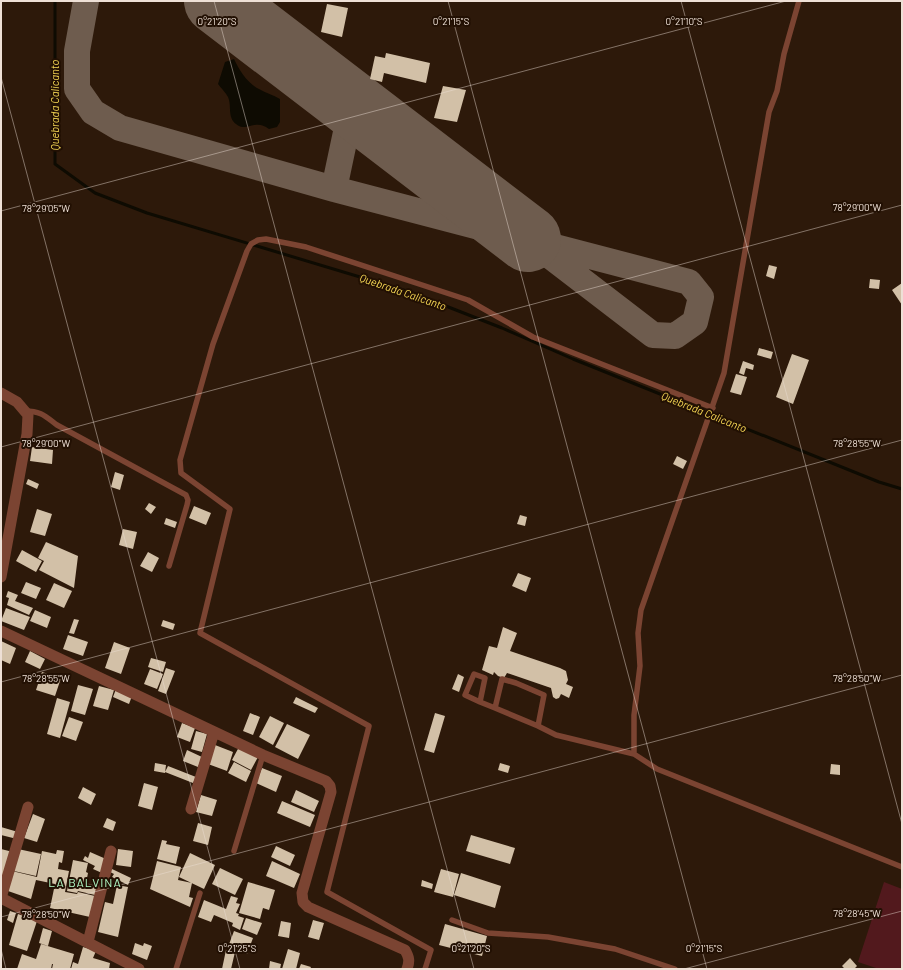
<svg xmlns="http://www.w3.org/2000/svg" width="903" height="970" viewBox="0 0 903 970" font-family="Barlow,sans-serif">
	<rect width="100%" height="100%" fill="#2d190a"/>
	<path fill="#52191d" d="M884 882 902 889V969H879L858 962Z"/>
	<path fill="#0e0b02" d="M234 59C239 70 248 84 259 89 266 93 273 95 280 99V122L277 127 269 129C255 118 247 133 236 124 227 117 232 106 228 97 226 93 221 88 218 84L225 62Z"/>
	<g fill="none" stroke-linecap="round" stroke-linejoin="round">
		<path stroke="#0e0b02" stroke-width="3" d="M55 1V164L95 193 147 213 410 292 502 328 573 359 879 482 902 489"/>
		<path stroke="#6e5c4e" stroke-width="26" d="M86 1 77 51V89L93 112 120 128 334 189 689 282 701 297 695 322 675 336 653 335 528 239
			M334 189 352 104"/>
		<path stroke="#6e5c4e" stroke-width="66" d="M217 1 528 239"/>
	</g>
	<path fill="#d2c0a7" d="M327 4 348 8 342 37 321 32Z
		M386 53 430 63 426 83 384 73 382 82 370 79 375 56 385 58Z
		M443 86 466 90 457 122 434 118Z
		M769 265 777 267 774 279 766 276Z
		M870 279 880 280 879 289 869 288Z
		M902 283V305L892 290Z
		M759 348 773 352 771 359 757 355Z
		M792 354 809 360 793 404 776 397Z
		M743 361 754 365 753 370 746 368 744 375 739 373Z
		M736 374 747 377 741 395 730 392Z
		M32 447 53 450 52 464 30 461Z
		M677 456 687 461 683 469 673 464Z
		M115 472 124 475 120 490 111 487Z
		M28 479 39 484 37 489 26 484Z
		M149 503 156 507 151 514 145 509Z
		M194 506 211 513 206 525 189 518Z
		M37 509 52 514 45 536 30 532Z
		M520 515 527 517 525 526 517 524Z
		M166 518 177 522 175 528 164 524Z
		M123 529 137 532 133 549 119 545Z
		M46 542 78 556 74 588 39 570 44 561 38 558Z
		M22 550 42 561 36 572 16 561Z
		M148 552 159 558 152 572 140 566Z
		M518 573 531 578 526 592 512 586Z
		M26 582 41 588 36 599 21 593Z
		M54 583 72 591 64 608 46 600Z
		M8 591 18 595 15 601 33 608 29 615 7 605 9 598 6 597Z
		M6 608 30 617 24 630 1 621Z
		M35 610 51 617 47 628 30 621Z
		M74 619 79 620 74 634 69 633Z
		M163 620 175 624 173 630 161 626Z
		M503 627 517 633 510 651 560 668 566 671 568 680 566 684 573 687 569 698 561 694 559 698 556 699 553 697 551 688 507 673 504 678 498 676 494 672 493 675 482 670 489 646 497 648Z
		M68 635 88 642 83 656 63 649Z
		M1 641 16 648 10 664 1 660Z
		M114 642 130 648 121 674 105 668Z
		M30 651 45 659 40 669 25 662Z
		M151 658 166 662 163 672 148 667Z
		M166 668 175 671 166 694 158 691Z
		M150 669 163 674 157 689 144 684Z
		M42 672 61 678 55 696 36 690Z
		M458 674 464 677 459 692 452 689Z
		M78 685 93 689 85 715 71 711Z
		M99 686 114 690 108 710 93 706Z
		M116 689 132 696 129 704 113 697Z
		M296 697 318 708 315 713 293 703Z
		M57 698 70 702 60 738 47 734Z
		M250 713 260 717 253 735 243 731Z
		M435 713 445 716 434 753 424 750Z
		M270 716 284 723 273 745 259 737Z
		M69 717 83 722 76 741 62 736Z
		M182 723 195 728 190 742 177 737Z
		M287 724 310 735 298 759 275 747Z
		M196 731 207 734 202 752 191 749Z
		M215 745 233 752 227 771 208 764Z
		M239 747 258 757 251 770 232 760Z
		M187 750 202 757 198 767 183 761Z
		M234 762 251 771 246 782 228 773Z
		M155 763 166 765 165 773 154 771Z
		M500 763 510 766 508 773 498 770Z
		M831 764 840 765V775L830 774Z
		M168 766 196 777 193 783 165 772Z
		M262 768 282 776 276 792 256 783Z
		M144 783 158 787 152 810 138 806Z
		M83 787 96 794 91 805 78 798Z
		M296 790 319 801 314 812 291 802Z
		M201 795 217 800 212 816 196 812Z
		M282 801 315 815 310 827 277 813Z
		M33 814 45 819 37 842 24 838Z
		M107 818 116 822 113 831 103 827Z
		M198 823 212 827 208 845 193 841Z
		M1 827 18 832 17 839 1 835Z
		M471 835 515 848 510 864 466 851Z
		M162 840 167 841 166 844 180 847 176 864 157 859Z
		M276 846 295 855 290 866 271 857Z
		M1 849 13 852 1 879Z
		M18 849 41 854 36 876 14 871Z
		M118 849 133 851 131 867 116 865Z
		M57 850 64 851 62 863 59 862 58 869 69 871 65 892 77 894 78 892 95 896 90 917 50 908 55 884 36 880 31 899 8 891 12 871 37 877 42 851 56 854Z
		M90 852 106 859 102 873 93 869 95 866 83 860 85 856 88 858Z
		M190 853 215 865 204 889 179 877Z
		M73 860 88 863 86 872 88 873 86 883 97 886 95 895 78 891 77 893 67 891Z
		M157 861 181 867 178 880 192 883 189 897 193 898 190 907 150 889Z
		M272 861 300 874 294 888 266 876Z
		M220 868 243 879 235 895 212 884Z
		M112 869 131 878 128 885 112 877 114 874 110 872Z
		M441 869 459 874 453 897 434 892Z
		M461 873 501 886 495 908 454 895Z
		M422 880 433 884 432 889 421 886Z
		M248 882 275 890 269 910 263 908 260 919 239 913Z
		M117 885 128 887 118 937 98 932 105 902 113 904Z
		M231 896 238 898 236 903 240 904 236 913 239 914 238 916 244 918 240 930 232 926 233 923 214 915 211 922 198 917 204 900 226 909Z
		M10 911 16 913 13 923 7 920Z
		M18 914 37 921 27 951 9 945Z
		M246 918 262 923 257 935 242 929Z
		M313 920 324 923 319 940 308 937Z
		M281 921 291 923 289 938 278 936Z
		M445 924 487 936 482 956 439 945Z
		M43 928 52 931 48 946 39 943Z
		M234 931 253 938 247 954 228 947Z
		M135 943 143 946 144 943 152 946 147 960 132 954Z
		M41 944 74 954 70 969H52L53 964H52L51 969H17L22 954 36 959Z
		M83 947 96 951 93 958 110 963 109 969H71L73 962 78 964Z
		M288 949 300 953 296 969H282Z
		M226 950 235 952 231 969H222Z
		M850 958 857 966 854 969H845L842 966Z
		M270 961 281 964 280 969H269Z
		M301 964 311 967 310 969H299Z"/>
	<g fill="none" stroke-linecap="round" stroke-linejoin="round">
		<path stroke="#7b4432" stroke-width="5.5" d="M799 1 784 54 777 91 769 112 724 373 641 610 638 633 640 666 634 715V754L657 769 902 867
			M25 411C41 411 45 416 57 425L186 495 188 500 187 505 169 566
			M480 702 465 695 474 674 485 678 480 702 495 708
			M538 726 495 708 502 679 516 683 544 695 538 726 556 735 634 754
			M234 851 263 755
			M452 920 488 933 548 937 615 949 675 969
			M176 969 200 893
			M425 969 431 950 327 892 369 726 200 633 230 509 181 473 180 460 213 344 247 251 251 244 258 240 266 239 306 247 468 300 533 337 713 408"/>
		<path stroke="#7b4432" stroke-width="11" d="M1 393 17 402 28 415 27 434 1 577
			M1 631 263 755 326 781 330 786 331 792 302 893 303 902 308 907 405 950C409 957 410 961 407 969
			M191 809 214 732
			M1 898 139 969
			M1 898 28 807
			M88 942 111 851"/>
	</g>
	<path fill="none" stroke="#eee0d6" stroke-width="1" stroke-opacity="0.45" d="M214 1 474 969M448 1 707 969M681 1 902 824M1 77 240 969M1 211 786 1M1 447 902 205M1 682 902 440M1 917 902 675M1 949 6 969M684 969 902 911"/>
	<g text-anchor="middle" stroke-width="4" stroke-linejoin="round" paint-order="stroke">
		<g font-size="11" font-style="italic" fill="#f8d955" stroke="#221003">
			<text transform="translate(55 105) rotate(-90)" y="4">Quebrada Calicanto</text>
			<text transform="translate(403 292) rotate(19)" y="4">Quebrada Calicanto</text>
			<text transform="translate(704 412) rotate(22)" y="4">Quebrada Calicanto</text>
		</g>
		<g font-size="12" letter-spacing="1" fill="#b0f8c5" stroke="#221003">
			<text x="85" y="887">LA BALVINA</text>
		</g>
	</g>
	<g font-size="10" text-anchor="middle" fill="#eee0d6" stroke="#221003" stroke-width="4" stroke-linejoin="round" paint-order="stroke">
		<text x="217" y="25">0°21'20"S</text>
		<text x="451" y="25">0°21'15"S</text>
		<text x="684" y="25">0°21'10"S</text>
		<text x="857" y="211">78°29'00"W</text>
		<text x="46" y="212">78°29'05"W</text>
		<text x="857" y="447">78°28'55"W</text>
		<text x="46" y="447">78°29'00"W</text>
		<text x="857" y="682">78°28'50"W</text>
		<text x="46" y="682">78°28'55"W</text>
		<text x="857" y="917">78°28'45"W</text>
		<text x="46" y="918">78°28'50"W</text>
		<text x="237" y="952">0°21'25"S</text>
		<text x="471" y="952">0°21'20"S</text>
		<text x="704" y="952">0°21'15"S</text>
	</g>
	<rect width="903" height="970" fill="none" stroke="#eee0d6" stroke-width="4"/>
</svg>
